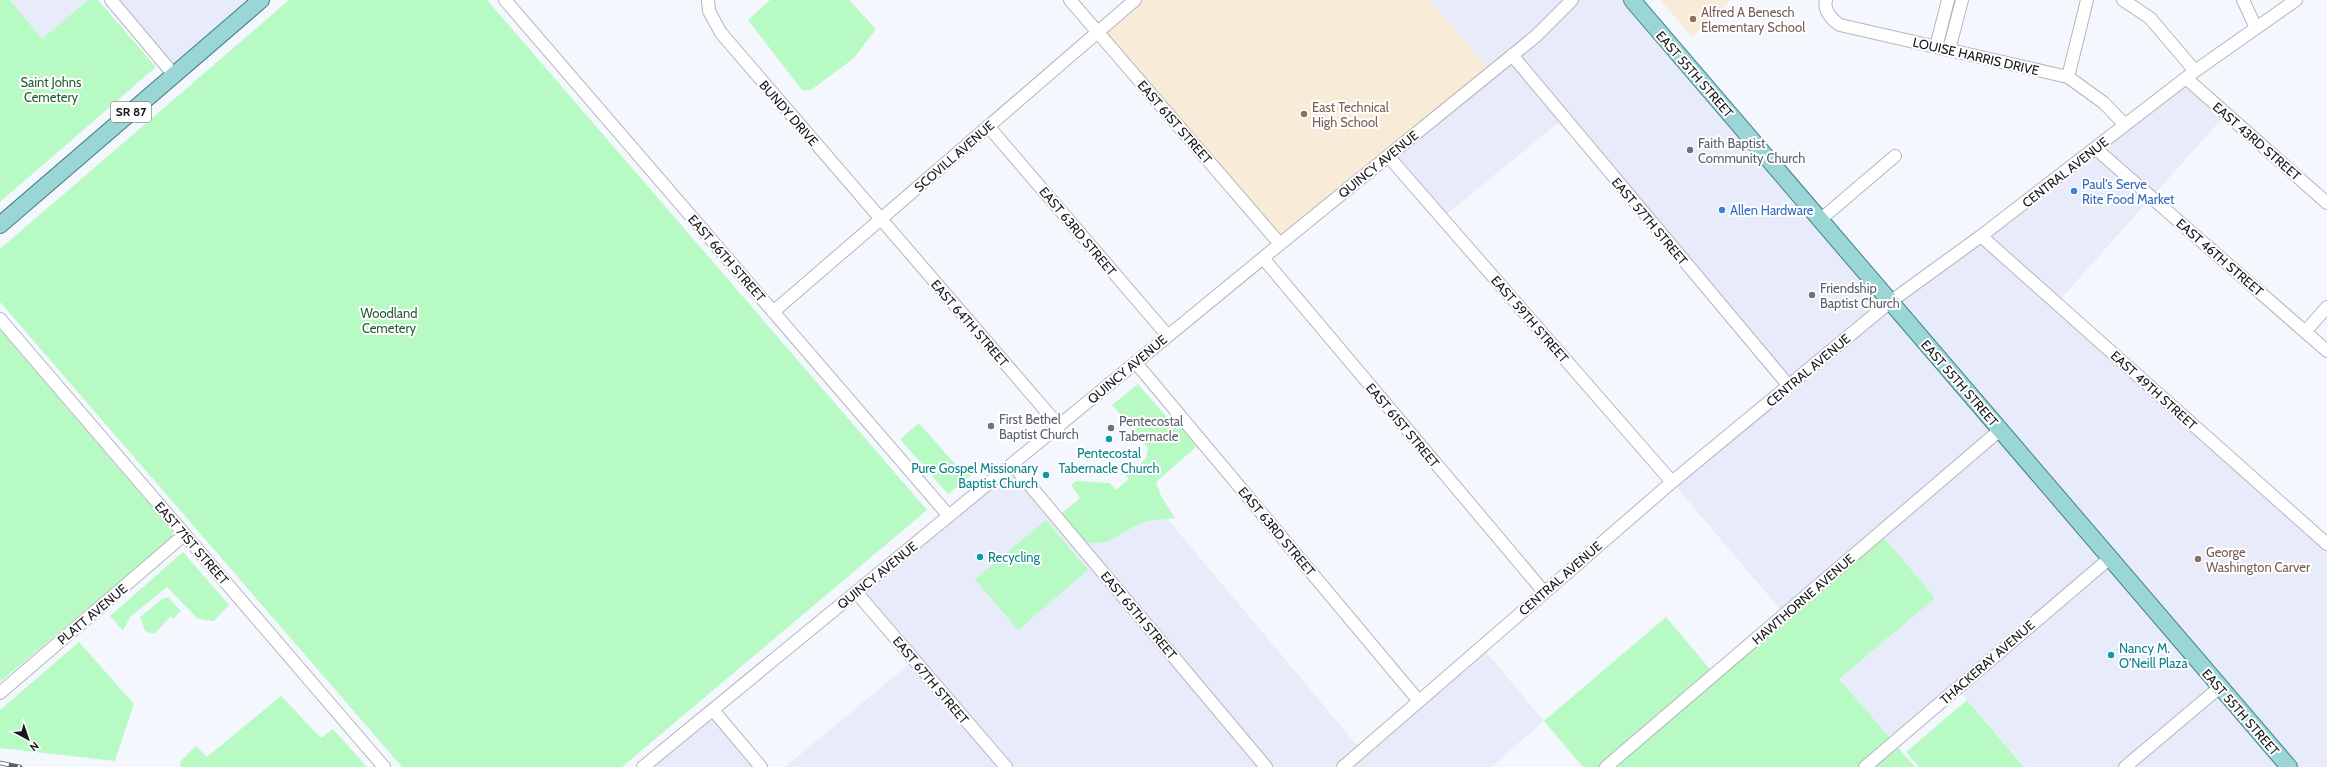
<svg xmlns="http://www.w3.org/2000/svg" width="2327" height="767" viewBox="0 0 2327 767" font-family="Cabin,sans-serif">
	<rect width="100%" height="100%" fill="#f5f7fe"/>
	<path fill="#e8ebf9" d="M10 0H88L42 39Z
		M111 0H261L174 75Z
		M1430 0H1632L1890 302 2187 79 2226 114 2057 303 2327 544V767H2025L1957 688 1894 743 1839 679 1935 598 1785 615 1672 482 1789 386 1564 118 1442 218 1388 156 1491 72Z
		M1012 464 1075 538 1139 485 1361 750 1481 646 1544 721 1491 767H785L914 660 856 592Z
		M713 710 761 767H643Z"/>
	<path fill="#f8ebd7" d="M1134 0H1430L1491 72 1280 244 1097 32Z
		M1660 0H1730L1692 37Z"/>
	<path fill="#b7fac3" d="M0 0H10L42 39 88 0H98L156 67 0 202Z
		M289 0H487L927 510 622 767H402L0 302V249Z
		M770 0H849L876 29 854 58 811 90H802L748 20Z
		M0 330 172 531 173 537 0 682Z
		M1138 384 1177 429 1183 428 1196 447 1156 482 1161 496 1175 518C1165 520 1153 519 1144 522 1120 531 1113 547 1086 542L1061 514 1080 498 1071 485 1076 481 1110 483 1116 490 1129 479 1124 474 1135 470 1146 458 1148 448 1112 405Z
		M919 423 964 474 971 468 974 473 948 494 900 439Z
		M1046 520 1088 570 1018 630 975 579Z
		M1880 533 1935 598 1839 679 1915 767H1583L1544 721 1666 617 1715 675Z
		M183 552 229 605 214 621 198 619 167 587 130 617 123 631 110 616Z
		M168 597 181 611 173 619 171 616 154 634 145 631 140 617 162 599Z
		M79 642 134 704 115 761 0 748V710Z
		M281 696 321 738 333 729 367 767H180V762L196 746 207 757Z
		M1967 700 2024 767H1919L1906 752Z"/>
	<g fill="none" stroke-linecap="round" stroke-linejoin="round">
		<g stroke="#b4b6bd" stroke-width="14">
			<path id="minor" d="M111 0 174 75
				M505 0 949 516
				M708 0 709 11 721 33 1059 426
				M1070 0 1280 244
				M1826 0C1823 10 1832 20 1840 25L2068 77 2104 103 2125 125
				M2123 0 2150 18 2195 71
				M2243 0 2256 28
				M1936 47 1948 0
				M1949 50 1962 0
				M1512 55 1789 386
				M2068 77 2087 0
				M2187 79 2327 203
				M988 126 1168 336
				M2095 148 2327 351
				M1388 156 1672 482
				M1820 220 1895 156
				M1981 236 2327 544
				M1263 258 1544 592
				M773 312 1135 0
				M0 319 384 767
				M2305 332 2327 307
				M1136 363 1418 700
				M1012 464 1266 767
				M856 592 1006 767
				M0 693 184 535
				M713 710 761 767
				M643 767 1280 244 1536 36 1572 0
				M1343 767 1672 482 1890 302 1981 236 2195 71 2296 0
				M1606 767 2000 430
				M1865 767 2110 558
				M2125 767 2220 687"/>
		</g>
		<g stroke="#418184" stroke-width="18">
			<path id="major" d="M1632 0 2289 767
				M0 225 261 0"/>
		</g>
		<use href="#minor" stroke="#fff" stroke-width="12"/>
		<use href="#major" stroke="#9bd6d7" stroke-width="16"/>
		<g stroke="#5e5f63" stroke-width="4.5">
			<path id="rail" d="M0 763 20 767"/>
		</g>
		<use href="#rail" stroke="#fff" stroke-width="3" stroke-dasharray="9" stroke-linecap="butt"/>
	</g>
	<g fill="#8d6e63" stroke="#fff" stroke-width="1.5">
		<circle cx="1693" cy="19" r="4"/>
		<circle cx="1304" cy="114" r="4"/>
		<circle cx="2198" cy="559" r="4"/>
	</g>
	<g fill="#6b7280" stroke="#fff" stroke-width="1.5">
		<circle cx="1690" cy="150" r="4"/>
		<circle cx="1812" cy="295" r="4"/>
		<circle cx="991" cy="426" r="4"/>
		<circle cx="1111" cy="428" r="4"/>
	</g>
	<g fill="#3f7fe0" stroke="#fff" stroke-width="1.5">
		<circle cx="2074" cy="191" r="4"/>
		<circle cx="1722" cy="210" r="4"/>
	</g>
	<g fill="#0f9aa8" stroke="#fff" stroke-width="1.5">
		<circle cx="1109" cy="439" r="4"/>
		<circle cx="1046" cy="475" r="4"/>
		<circle cx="980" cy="557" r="4"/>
		<circle cx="2111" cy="655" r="4"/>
	</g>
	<g text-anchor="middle" stroke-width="4" stroke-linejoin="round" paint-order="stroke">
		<rect fill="#fff" stroke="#5d5d5f" stroke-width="1" x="111" y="102" width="40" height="20" rx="3"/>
		<g font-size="12" font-weight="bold" fill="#17181a">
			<text x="131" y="116">SR 87</text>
		</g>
		<g font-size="13" fill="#785e54" stroke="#fff" text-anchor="start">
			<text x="1701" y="17">Alfred A Benesch<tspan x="1701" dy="15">Elementary School</tspan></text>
			<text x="1312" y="112">East Technical<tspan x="1312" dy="15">High School</tspan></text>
			<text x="2206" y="557">George<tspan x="2206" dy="15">Washington Carver</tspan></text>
		</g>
		<g font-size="13" fill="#17181a" stroke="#fff">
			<text transform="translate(1976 56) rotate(13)" y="5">LOUISE HARRIS DRIVE</text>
			<text transform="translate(1695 74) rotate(49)" y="5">EAST 55TH STREET</text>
			<text transform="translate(789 113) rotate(49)" y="5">BUNDY DRIVE</text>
			<text transform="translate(1175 122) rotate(49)" y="5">EAST 61ST STREET</text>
			<text transform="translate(2257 141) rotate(41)" y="5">EAST 43RD STREET</text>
			<text transform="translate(954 156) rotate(-41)" y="5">SCOVILL AVENUE</text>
			<text transform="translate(1378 164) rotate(-39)" y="5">QUINCY AVENUE</text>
			<text transform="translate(2065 172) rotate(-38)" y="5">CENTRAL AVENUE</text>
			<text transform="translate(1650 221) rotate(50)" y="5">EAST 57TH STREET</text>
			<text transform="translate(1078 231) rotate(50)" y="5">EAST 63RD STREET</text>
			<text transform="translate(2220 257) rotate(41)" y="5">EAST 46TH STREET</text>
			<text transform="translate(727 258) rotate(49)" y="5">EAST 66TH STREET</text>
			<text transform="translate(1530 319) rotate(49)" y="5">EAST 59TH STREET</text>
			<text transform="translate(970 323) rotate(49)" y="5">EAST 64TH STREET</text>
			<text transform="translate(1127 369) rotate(-40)" y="5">QUINCY AVENUE</text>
			<text transform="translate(1808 370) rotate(-40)" y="5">CENTRAL AVENUE</text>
			<text transform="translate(1960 383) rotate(49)" y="5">EAST 55TH STREET</text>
			<text transform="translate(2154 390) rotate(42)" y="5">EAST 49TH STREET</text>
			<text transform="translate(1403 425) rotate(50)" y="5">EAST 61ST STREET</text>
			<text transform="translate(1277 531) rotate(50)" y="5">EAST 63RD STREET</text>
			<text transform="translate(192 543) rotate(49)" y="5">EAST 71ST STREET</text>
			<text transform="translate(877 575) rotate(-39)" y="5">QUINCY AVENUE</text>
			<text transform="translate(1560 578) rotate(-41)" y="5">CENTRAL AVENUE</text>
			<text transform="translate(1803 599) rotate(-41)" y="5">HAWTHORNE AVENUE</text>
			<text transform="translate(92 614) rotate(-40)" y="5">PLATT AVENUE</text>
			<text transform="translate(1139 615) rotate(50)" y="5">EAST 65TH STREET</text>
			<text transform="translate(1987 662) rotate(-41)" y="5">THACKERAY AVENUE</text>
			<text transform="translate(931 680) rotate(50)" y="5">EAST 67TH STREET</text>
			<text transform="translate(2241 712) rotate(49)" y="5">EAST 55TH STREET</text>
		</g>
		<g font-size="13" fill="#245c33" stroke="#fff">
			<text x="51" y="87">Saint Johns<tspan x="51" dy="15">Cemetery</tspan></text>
			<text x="389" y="318">Woodland<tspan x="389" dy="15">Cemetery</tspan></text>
		</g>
		<g font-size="13" fill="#5b616d" stroke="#fff" text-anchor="start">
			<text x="1698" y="148">Faith Baptist<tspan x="1698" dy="15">Community Church</tspan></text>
			<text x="1820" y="293">Friendship<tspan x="1820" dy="15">Baptist Church</tspan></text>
			<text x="999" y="424">First Bethel<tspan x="999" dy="15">Baptist Church</tspan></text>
			<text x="1119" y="426">Pentecostal<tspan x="1119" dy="15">Tabernacle</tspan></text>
		</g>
		<g font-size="13" fill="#366cbe" stroke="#fff" text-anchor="start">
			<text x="2082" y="189">Paul's Serve<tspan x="2082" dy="15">Rite Food Market</tspan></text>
			<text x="1730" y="215">Allen Hardware</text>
		</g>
		<g font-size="13" fill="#0d838f" stroke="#fff" text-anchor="start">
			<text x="1109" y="458" text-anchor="middle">Pentecostal<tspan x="1109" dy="15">Tabernacle Church</tspan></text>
			<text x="1038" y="473" text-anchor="end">Pure Gospel Missionary<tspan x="1038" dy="15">Baptist Church</tspan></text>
			<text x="988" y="562">Recycling</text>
			<text x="2119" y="653">Nancy M.<tspan x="2119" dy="15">O'Neill Plaza</tspan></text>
		</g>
	</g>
	<g transform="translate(28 739) rotate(140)" stroke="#ffffff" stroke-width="3" paint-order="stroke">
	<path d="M0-3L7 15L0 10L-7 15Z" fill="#17181a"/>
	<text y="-6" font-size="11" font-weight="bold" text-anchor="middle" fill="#17181a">N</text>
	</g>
</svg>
